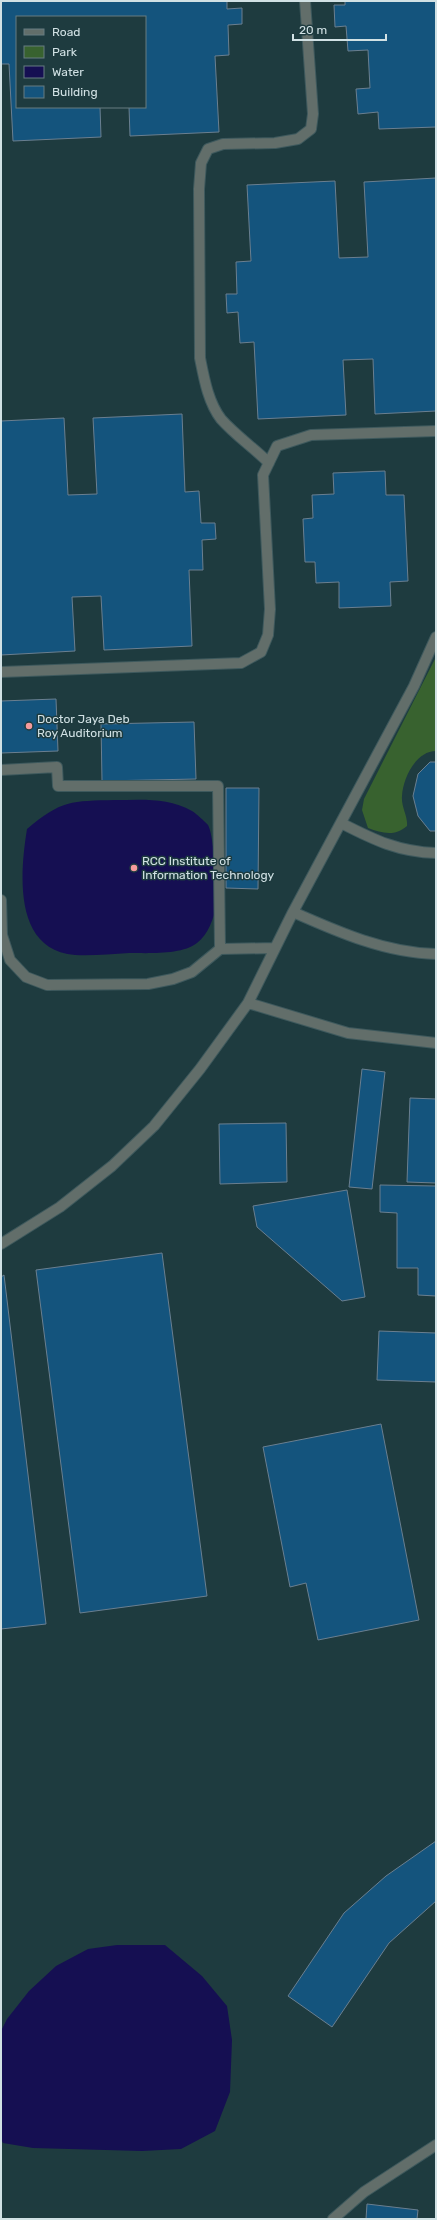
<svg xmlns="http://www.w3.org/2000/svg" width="437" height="2220" viewBox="0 0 437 2220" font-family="Rubik,sans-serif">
	<rect width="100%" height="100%" fill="#1e3b3f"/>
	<path fill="#38622f" d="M436 657V751C416 751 403 778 402 796 401 807 408 816 407 826 394 837 382 833 368 828L362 810 364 799Z"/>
	<path fill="#150f52" d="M115 800C141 800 168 797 192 811 197 814 204 821 208 825 214 835 218 893 216 906 214 918 208 935 197 943 182 955 148 953 129 953 111 954 92 956 75 955 13 950 20 873 27 829 61 800 72 801 115 800Z
		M117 1945H165L202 1976 227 2006 232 2040 230 2092 215 2131 181 2149 142 2151 33 2148 3 2143 1 2139V2031L7 2019 29 1991 56 1966 88 1949Z"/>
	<path fill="#14547d" stroke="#6a7f90" d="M1 1H227V9L242 8V24L228 25 229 55 215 56 219 132 130 136 129 107H145V17H17V107H100L101 137 13 141 9 64H1Z
		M345 1H436V127L379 129 378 112 358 114 356 89 370 88 368 50 348 51 346 26 335 27 334 5H345Z
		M436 178V411L375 414 373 359 343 360 346 415 258 419 254 342 240 343 238 312 227 313 226 294H237L236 262 251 261 247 185 335 181 339 258 368 257 364 182Z
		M182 414 185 492 199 491 201 523H215L216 539 202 540 203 570H189L192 646 104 650 101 596 72 597 75 651 1 655V421L64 418 68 495 97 494 93 418Z
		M385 471 386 495H404L408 581 390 582 391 606 339 608V582L316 583 315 562H305L303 519 313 518 312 495 334 494 333 473Z
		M56 699 58 751 1 753V701Z
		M194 722 196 779 102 781 101 724Z
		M430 762H436V831H430L418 816 413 796 418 774Z
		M226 788H259L258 889 226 888Z
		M362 1069 385 1072 372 1189 349 1187Z
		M410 1098 436 1099V1183L407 1182Z
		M286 1123 287 1182 220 1184 219 1124Z
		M380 1185 436 1186V1296L418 1295V1268H397V1213L380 1212Z
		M347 1190 365 1297 342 1301 257 1227 253 1206Z
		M162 1253 207 1596 80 1613 36 1270Z
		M4 1275 46 1624 1 1629V1277Z
		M379 1331 436 1333V1382L377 1380Z
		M381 1424 419 1620 318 1640 306 1583 290 1587 263 1447Z
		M436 1841V1901L389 1943 332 2027 288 1996 344 1913 386 1876Z
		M367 2204 418 2210 417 2219H366Z"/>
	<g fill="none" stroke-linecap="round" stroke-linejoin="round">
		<g stroke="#3e595d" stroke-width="12">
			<path id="minor" d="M269 463C254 448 235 435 221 419 208 402 204 378 200 358L199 189 201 163 208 149 223 144 275 143 298 139 311 129 313 114 305 1
				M1 672 241 663 261 652 268 635 270 609 263 475 277 446 311 435 436 431
				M1 770 57 767 58 786H218L220 949
				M341 823C374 840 399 852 436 853
				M1 900 2 935 10 960 26 977 47 985 148 984 173 979 192 972 220 949 275 948
				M293 912C338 932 386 953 436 954
				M248 1003 348 1033 436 1043
				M1 1244 60 1207 112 1166 154 1126 200 1069 248 1003 293 912 414 686 436 637
				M333 2219 364 2192 436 2145"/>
		</g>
		<use href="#minor" stroke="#626e6a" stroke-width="10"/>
	</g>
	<g fill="#f59b9d" stroke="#1e3b3f" stroke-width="1.5">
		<circle cx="29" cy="726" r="4"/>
		<circle cx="134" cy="868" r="4"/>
	</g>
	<g text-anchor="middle" stroke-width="3" stroke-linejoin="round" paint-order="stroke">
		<g font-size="12" fill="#d1e1e4" stroke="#1e3b3f" text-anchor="start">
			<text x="37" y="723">Doctor Jaya Deb<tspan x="37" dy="14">Roy Auditorium</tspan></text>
			<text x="142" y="865">RCC Institute of<tspan x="142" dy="14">Information Technology</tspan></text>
		</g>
	</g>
	<rect width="437" height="2220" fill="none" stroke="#d1e1e4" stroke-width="4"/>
	<rect x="16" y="16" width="130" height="92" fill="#1e3b3f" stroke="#667d81"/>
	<rect x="24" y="29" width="20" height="6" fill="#626e6a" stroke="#667d81"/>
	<text x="52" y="36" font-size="12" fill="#d1e1e4">Road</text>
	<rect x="24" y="46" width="20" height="12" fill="#38622f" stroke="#667d81"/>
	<text x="52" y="56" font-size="12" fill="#d1e1e4">Park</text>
	<rect x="24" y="66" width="20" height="12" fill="#150f52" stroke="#667d81"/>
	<text x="52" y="76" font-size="12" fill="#d1e1e4">Water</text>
	<rect x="24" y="86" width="20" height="12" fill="#14547d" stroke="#667d81"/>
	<text x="52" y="96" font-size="12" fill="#d1e1e4">Building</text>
	<path d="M293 34v6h93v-6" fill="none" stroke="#d1e1e4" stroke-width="2"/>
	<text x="299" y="34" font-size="12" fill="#d1e1e4" stroke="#1e3b3f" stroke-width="3" paint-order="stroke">20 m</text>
</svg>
